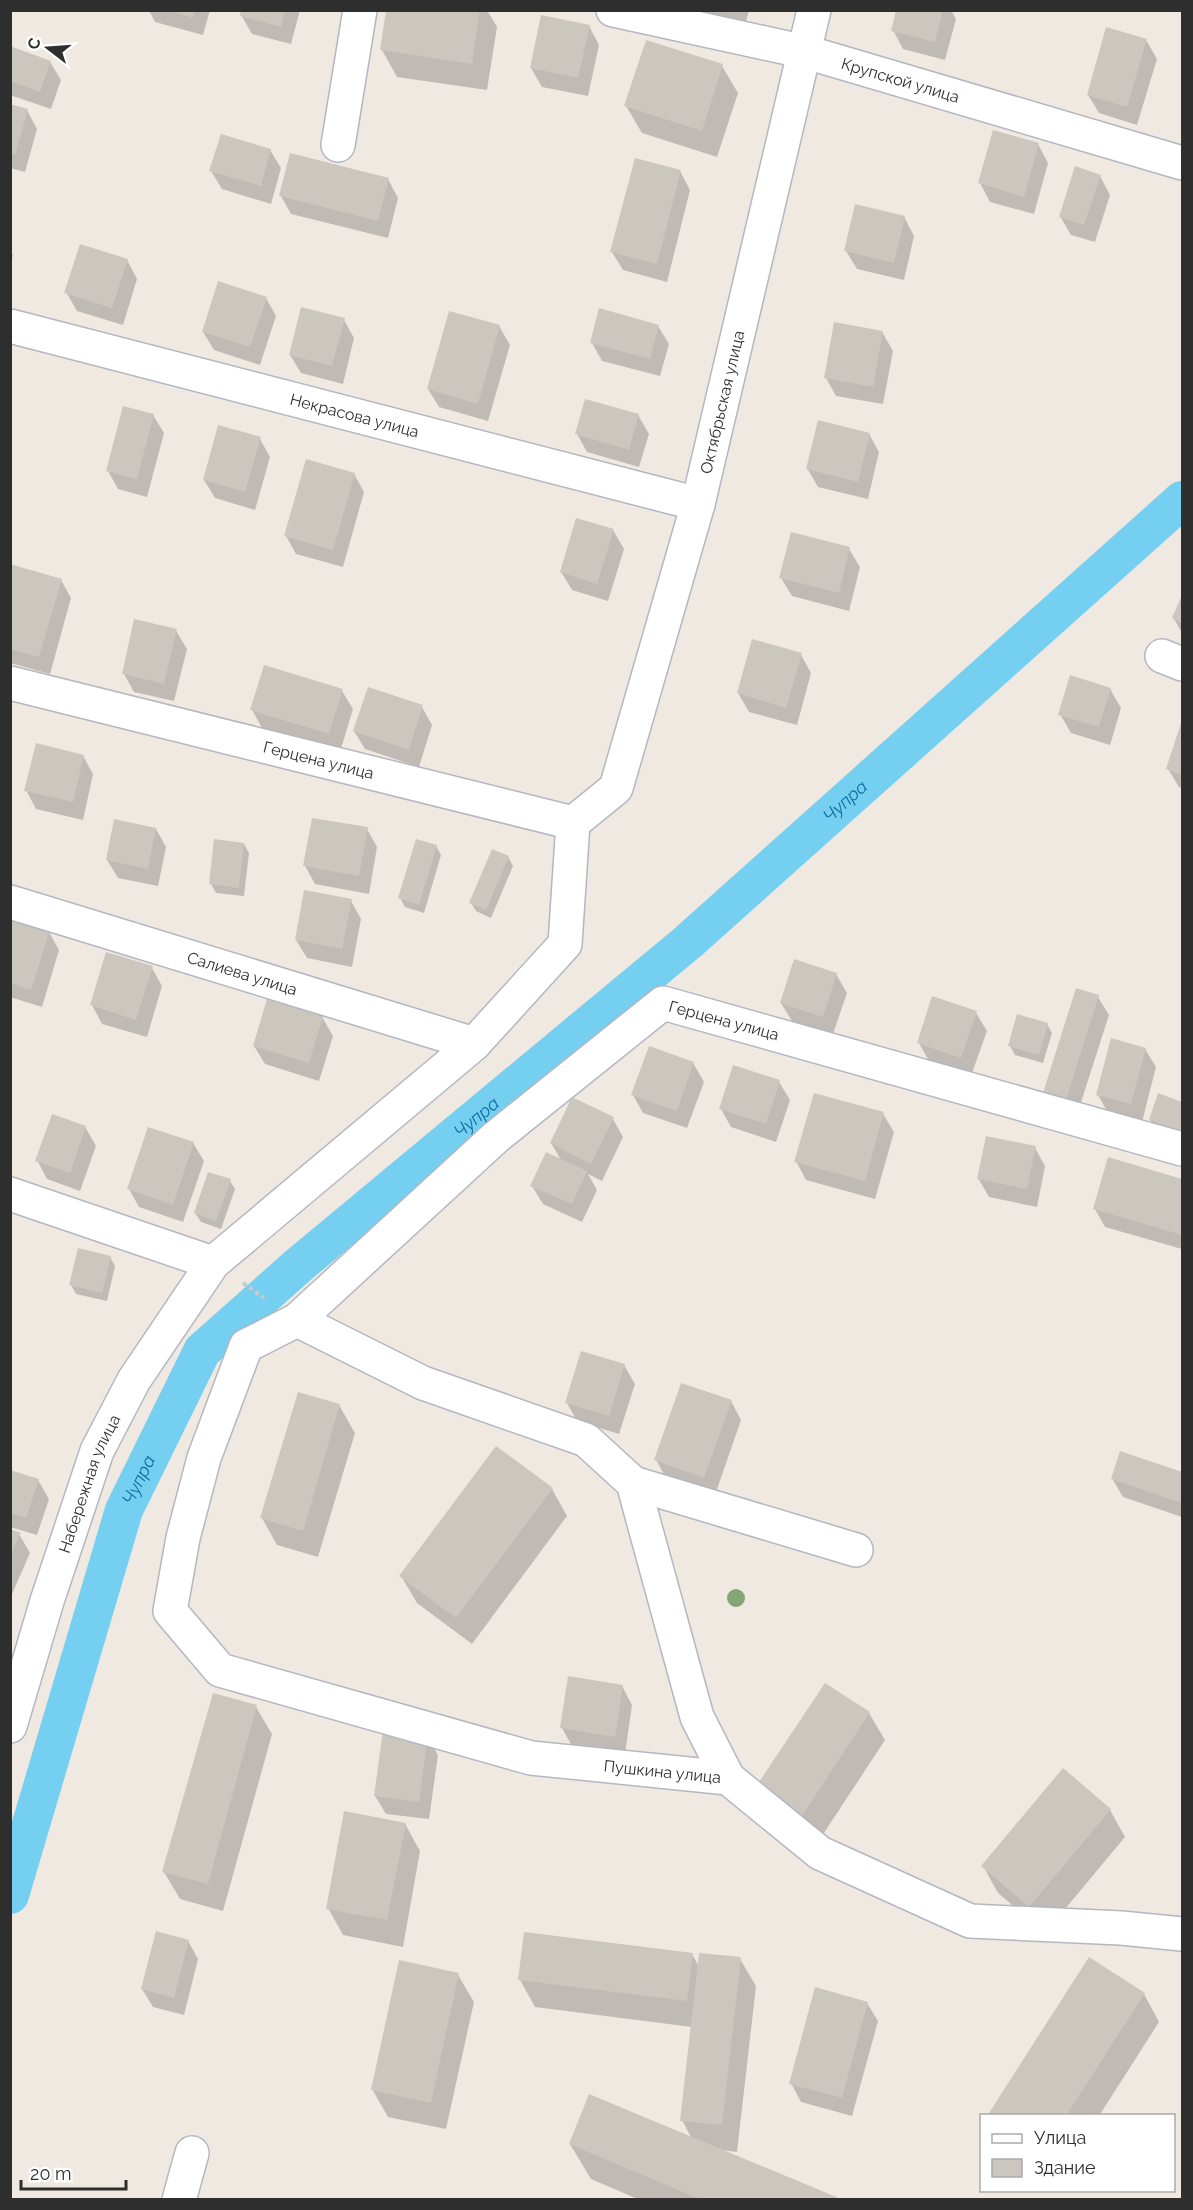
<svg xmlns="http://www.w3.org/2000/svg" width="1193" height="2210" viewBox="0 0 1193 2210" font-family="Raleway,sans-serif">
	<rect width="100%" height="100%" fill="#efe9e1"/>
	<path fill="#0003" d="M149 10H210L203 35 155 22Z
		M243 10H300L291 44 252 34 241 15Z
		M387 10H487L497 27 487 90 397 77 382 50Z
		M697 10H749L744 29 701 19Z
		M898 10H951L956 19 945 60 903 49 893 30Z
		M589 26 599 45 588 96 542 87 531 68Z
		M1146 40 1157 59 1137 125 1099 113 1088 95Z
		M10 48 50 62 61 80 51 109 10 95Z
		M722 66 738 93 717 157 642 133 626 106Z
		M10 106 27 110 37 129 25 172 10 168Z
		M1038 144 1048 163 1034 214 990 202 980 183Z
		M270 150 281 168 271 204 222 189 211 171Z
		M680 171 690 190 667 282 623 270 612 252Z
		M1100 176 1110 195 1095 242 1071 235 1060 216Z
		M388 179 398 198 388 238 291 214 281 196Z
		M904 217 914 236 904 280 857 269 846 251Z
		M10 250 13 255 10 265Z
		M127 260 137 279 123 325 77 311 66 292Z
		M266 298 276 316 260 365 214 350 203 332Z
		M344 320 354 338 343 384 301 373 290 355Z
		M499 326 510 345 488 421 439 407 428 389Z
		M658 326 669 344 660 376 602 361 592 343Z
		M882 332 893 351 883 404 836 396 826 378Z
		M153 415 164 433 147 497 118 489 108 471Z
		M638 415 649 434 639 467 587 452 577 434Z
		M869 434 879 452 868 499 818 487 807 468Z
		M260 439 270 457 255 510 215 498 204 480Z
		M354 474 364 492 343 567 296 554 286 536Z
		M613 530 624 549 608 601 572 590 561 572Z
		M849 549 860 567 849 611 792 596 781 578Z
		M10 571 61 580 71 598 50 674 10 663Z
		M1182 599V633L1173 617Z
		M176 631 187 649 174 701 134 692 124 674Z
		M801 655 811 673 797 725 749 712 738 693Z
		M1110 689 1121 708 1110 745 1071 733 1060 714Z
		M342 691 353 709 340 752 262 728 252 710Z
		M422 707 432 725 419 767 365 749 354 731Z
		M1182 723V789L1179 787 1168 769Z
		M83 756 93 774 83 820 36 809 26 790Z
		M156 829 166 847 158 886 118 878 107 860Z
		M367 829 377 847 369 894 315 884 305 866Z
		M244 844 249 853 244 896 216 893 211 884Z
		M436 846 441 855 424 913 405 907 400 898Z
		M508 857 513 866 491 918 476 911 471 903Z
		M351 901 361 919 352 967 307 958 296 940Z
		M10 920 49 932 59 950 42 1007 10 997Z
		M152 968 162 986 147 1037 102 1024 92 1005Z
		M836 974 847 993 833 1034 792 1021 781 1003Z
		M1098 997 1109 1015 1076 1118 1055 1111Z
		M976 1013 987 1031 971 1076 929 1061 919 1043Z
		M322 1017 333 1036 319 1081 265 1064 254 1046Z
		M1047 1024 1052 1033 1043 1063 1015 1055 1010 1046Z
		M1145 1049 1156 1067 1142 1122 1108 1113 1098 1095Z
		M693 1063 704 1082 687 1128 643 1113 633 1095Z
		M779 1082 790 1100 776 1142 731 1127 721 1109Z
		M1159 1095 1182 1104V1138L1155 1129 1150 1120Z
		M883 1114 894 1132 875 1199 806 1180 796 1161Z
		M613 1119 623 1137 602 1181 588 1174 597 1190 582 1222 543 1204 532 1186 561 1160 551 1143Z
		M85 1127 96 1146 80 1191 47 1179 37 1160Z
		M193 1143 204 1161 183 1222 139 1207 129 1189Z
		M1035 1148 1045 1166 1037 1207 989 1197 978 1178Z
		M1109 1159 1182 1181V1249L1105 1227 1095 1209Z
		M230 1181 235 1189 221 1229 201 1222 195 1213Z
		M110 1257 115 1266 107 1301 76 1294 71 1285Z
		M624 1365 635 1384 619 1434 577 1421 567 1403Z
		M731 1401 741 1420 715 1495 666 1478 656 1460Z
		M339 1405 355 1433 318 1557 277 1545 262 1518Z
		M1121 1453 1182 1474V1517L1123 1497 1112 1478Z
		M10 1471 38 1480 49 1499 37 1535 10 1527Z
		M552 1489 567 1516 472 1644 417 1603 401 1576Z
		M10 1530 19 1534 30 1553 12 1594Z
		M622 1686 632 1705 625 1754 572 1746 562 1728Z
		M256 1707 272 1734 223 1911 180 1899 164 1872Z
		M869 1713 885 1740 818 1842 774 1813Z
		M427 1737 438 1755 429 1819 386 1814 375 1796Z
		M1110 1810 1125 1837 1045 1933 998 1893 983 1866Z
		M405 1824 420 1851 403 1947 343 1935 328 1908Z
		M188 1941 198 1959 184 2015 153 2007 142 1989Z
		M692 1954 699 1967 740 1959 756 1986 737 2152 722 2150 837 2200H640L591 2179 570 2144 692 2139 682 2120 692 2027 535 2007 520 1980Z
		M458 1975 474 2002 446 2129 388 2117 372 2089Z
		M1144 1994 1159 2022 1099 2116H989Z
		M867 2003 878 2021 852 2116 801 2102 791 2083Z"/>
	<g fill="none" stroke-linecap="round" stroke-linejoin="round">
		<path stroke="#75cff0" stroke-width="38" id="s1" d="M10 1895 124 1510 202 1351 300 1264 688 942 1182 500"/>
	</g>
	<path fill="#cbc7bf" d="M169 10H195L193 18Z
		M241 10H285L281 27 240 16Z
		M386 10H480L472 64 380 50Z
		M896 10H943L935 42 891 31Z
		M541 15 590 25 578 78 530 68Z
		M1106 27 1147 39 1127 107 1087 95Z
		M646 40 723 64 702 131 624 106Z
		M10 46 51 61 40 92 10 81Z
		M10 104 28 109 15 155 10 154Z
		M993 130 1039 143 1024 197 978 183Z
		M221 134 271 149 261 186 209 171Z
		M290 153 389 178 378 221 279 196Z
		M635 158 681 170 657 264 610 252Z
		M1075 166 1101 175 1084 225 1059 217Z
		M855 204 905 216 894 263 844 251Z
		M80 244 128 259 112 308 64 293Z
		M218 281 267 297 250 347 202 332Z
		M301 307 345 318 332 366 289 355Z
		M599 308 659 325 650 359 590 343Z
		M449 311 500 325 478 404 427 389Z
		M834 322 883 331 873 387 824 378Z
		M585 399 639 414 629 450 575 434Z
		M123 406 154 414 137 479 106 471Z
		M818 420 870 433 858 482 806 469Z
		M218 425 261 437 245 492 203 480Z
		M306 459 355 473 333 550 284 536Z
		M576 518 614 529 597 584 560 572Z
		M791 532 850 547 839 593 779 578Z
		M10 564 62 579 39 657 10 649Z
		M1182 595V623L1172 618Z
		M134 619 177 629 164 684 122 674Z
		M752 639 802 653 786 708 737 693Z
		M264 665 343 689 329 734 250 710Z
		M1070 675 1111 688 1099 727 1058 715Z
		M368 687 423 705 409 750 353 731Z
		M1182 720V775L1166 769Z
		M36 743 84 755 73 802 24 791Z
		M312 818 368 827 359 876 303 866Z
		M114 819 156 828 148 869 106 860Z
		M214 839 244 843 239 888 209 884Z
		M416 839 437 845 419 905 398 898Z
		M492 849 509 856 486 910 469 903Z
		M304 890 352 899 342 949 295 940Z
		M10 918 50 930 31 990 10 983Z
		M106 952 153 966 136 1020 90 1005Z
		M794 959 837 973 823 1017 780 1003Z
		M1076 988 1099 995 1066 1100 1043 1093Z
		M932 996 977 1011 961 1058 917 1043Z
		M267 999 323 1016 309 1063 253 1046Z
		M1017 1014 1048 1023 1039 1055 1008 1046Z
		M1111 1038 1146 1048 1131 1104 1096 1095Z
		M649 1046 694 1062 677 1111 631 1095Z
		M733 1065 780 1080 766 1124 719 1109Z
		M814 1093 884 1112 865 1181 794 1162Z
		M1158 1093 1182 1102V1132L1149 1120Z
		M572 1097 614 1117 591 1164 550 1143Z
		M52 1114 86 1126 70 1173 35 1161Z
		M148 1127 194 1142 173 1205 127 1189Z
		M986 1136 1036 1146 1027 1189 977 1179Z
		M546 1152 587 1171 572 1204 530 1186Z
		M1108 1157 1182 1179V1235L1093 1209Z
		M208 1172 231 1179 216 1221 194 1213Z
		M78 1248 111 1256 102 1293 69 1285Z
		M581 1351 625 1364 609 1416 565 1403Z
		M681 1383 732 1400 704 1478 654 1460Z
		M298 1392 340 1404 303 1531 260 1518Z
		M496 1446 553 1488 456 1618 399 1576Z
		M1120 1451 1182 1472V1503L1111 1479Z
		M10 1470 39 1479 26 1518 10 1513Z
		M10 1529 21 1533 10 1556Z
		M568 1676 623 1685 615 1737 560 1728Z
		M825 1683 870 1712 802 1816 757 1785Z
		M213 1693 257 1705 208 1884 162 1872Z
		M383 1730 428 1735 419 1802 374 1796Z
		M1063 1768 1111 1809 1029 1907 981 1866Z
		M344 1811 406 1823 387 1920 326 1909Z
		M156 1931 189 1940 174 1998 141 1989Z
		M524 1932 693 1953 687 2001 518 1980Z
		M699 1953 741 1957 722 2125 680 2121Z
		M1089 1957 1145 1993 1066 2116H987Z
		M399 1960 459 1973 431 2103 371 2090Z
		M815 1987 868 2002 842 2098 789 2084Z
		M589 2094 841 2199V2200H702L569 2144Z"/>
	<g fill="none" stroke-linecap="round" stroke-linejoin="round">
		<g stroke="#b4b7c1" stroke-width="36">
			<g id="minor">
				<path id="s2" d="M613 10 806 52 1182 163"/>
				<path d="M338 145 360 10"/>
				<path id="s3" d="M10 326 698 504"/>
				<path d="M1162 656 1182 664"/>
				<path id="s4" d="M10 683 573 823 616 788 698 504 814 10"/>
				<path id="s5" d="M10 902 474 1044"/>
				<path id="s6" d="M1182 1149 663 1003 496 1137 297 1320 246 1346 204 1458 183 1538 170 1611 220 1670 531 1758 728 1778 820 1853 970 1921 1121 1928 1182 1934"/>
				<path d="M10 1194 213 1263"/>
				<path d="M297 1320 423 1383 586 1440 633 1483 697 1717 728 1778"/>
				<path d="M633 1483 856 1550"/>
				<path id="s7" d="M10 1726 47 1601 97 1451 134 1380 213 1263 474 1044 565 944 573 823"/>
				<path d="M179 2200 192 2153"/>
			</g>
		</g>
		<path stroke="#c9c9c9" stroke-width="4" stroke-dasharray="4.5 3" stroke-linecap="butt" d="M243 1283 264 1298"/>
		<use href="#minor" stroke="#fff" stroke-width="33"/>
	</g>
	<circle fill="#84a574" cx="736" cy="1598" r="9"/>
	<g text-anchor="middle" stroke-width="6" stroke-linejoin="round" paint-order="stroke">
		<g font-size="16" fill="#2e2e2e" stroke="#fff">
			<text dy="6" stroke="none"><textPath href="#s2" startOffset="296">Крупской улица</textPath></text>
			<text dy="6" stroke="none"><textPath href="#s4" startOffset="1036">Октябрьская улица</textPath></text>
			<text dy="6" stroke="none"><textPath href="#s3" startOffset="356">Некрасова улица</textPath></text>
			<text dy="6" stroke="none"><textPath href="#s4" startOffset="318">Герцена улица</textPath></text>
			<text dy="6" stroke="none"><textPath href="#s5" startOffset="243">Салиева улица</textPath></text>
			<text transform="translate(724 1020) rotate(15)" y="6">Герцена улица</text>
			<text dy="6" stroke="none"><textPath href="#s7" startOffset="255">Набережная улица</textPath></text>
			<text dy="6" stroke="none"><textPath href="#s6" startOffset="1890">Пушкина улица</textPath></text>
		</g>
		<g font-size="18" font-style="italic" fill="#0d6fa3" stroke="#fff">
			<text dy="6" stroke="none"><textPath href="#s1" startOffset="1425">Чупра</textPath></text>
			<text dy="6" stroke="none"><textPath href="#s1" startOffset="939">Чупра</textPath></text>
			<text dy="6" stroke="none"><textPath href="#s1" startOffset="435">Чупра</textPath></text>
		</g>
	</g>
	<rect width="1193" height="2210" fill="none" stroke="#2e2e2e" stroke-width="24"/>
	<rect x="980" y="2114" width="195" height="78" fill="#ffffff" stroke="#ababab" stroke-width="1.5"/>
	<rect x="992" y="2134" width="30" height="9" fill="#ffffff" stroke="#ababab" stroke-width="1.5"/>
	<text x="1034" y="2144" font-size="18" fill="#2e2e2e">Улица</text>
	<rect x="992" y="2159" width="30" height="18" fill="#cbc7bf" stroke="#ababab" stroke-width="1.5"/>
	<text x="1034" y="2174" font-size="18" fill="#2e2e2e">Здание</text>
	<g transform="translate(48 48) rotate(287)" stroke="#ffffff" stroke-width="4.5" paint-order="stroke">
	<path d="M0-4.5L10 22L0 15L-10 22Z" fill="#2e2e2e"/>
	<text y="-9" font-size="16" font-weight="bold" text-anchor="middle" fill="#2e2e2e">С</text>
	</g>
	<path d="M21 2180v9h105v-9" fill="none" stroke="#2e2e2e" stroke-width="3"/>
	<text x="30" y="2180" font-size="18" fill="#2e2e2e" stroke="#ffffff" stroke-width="4.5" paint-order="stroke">20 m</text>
</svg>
